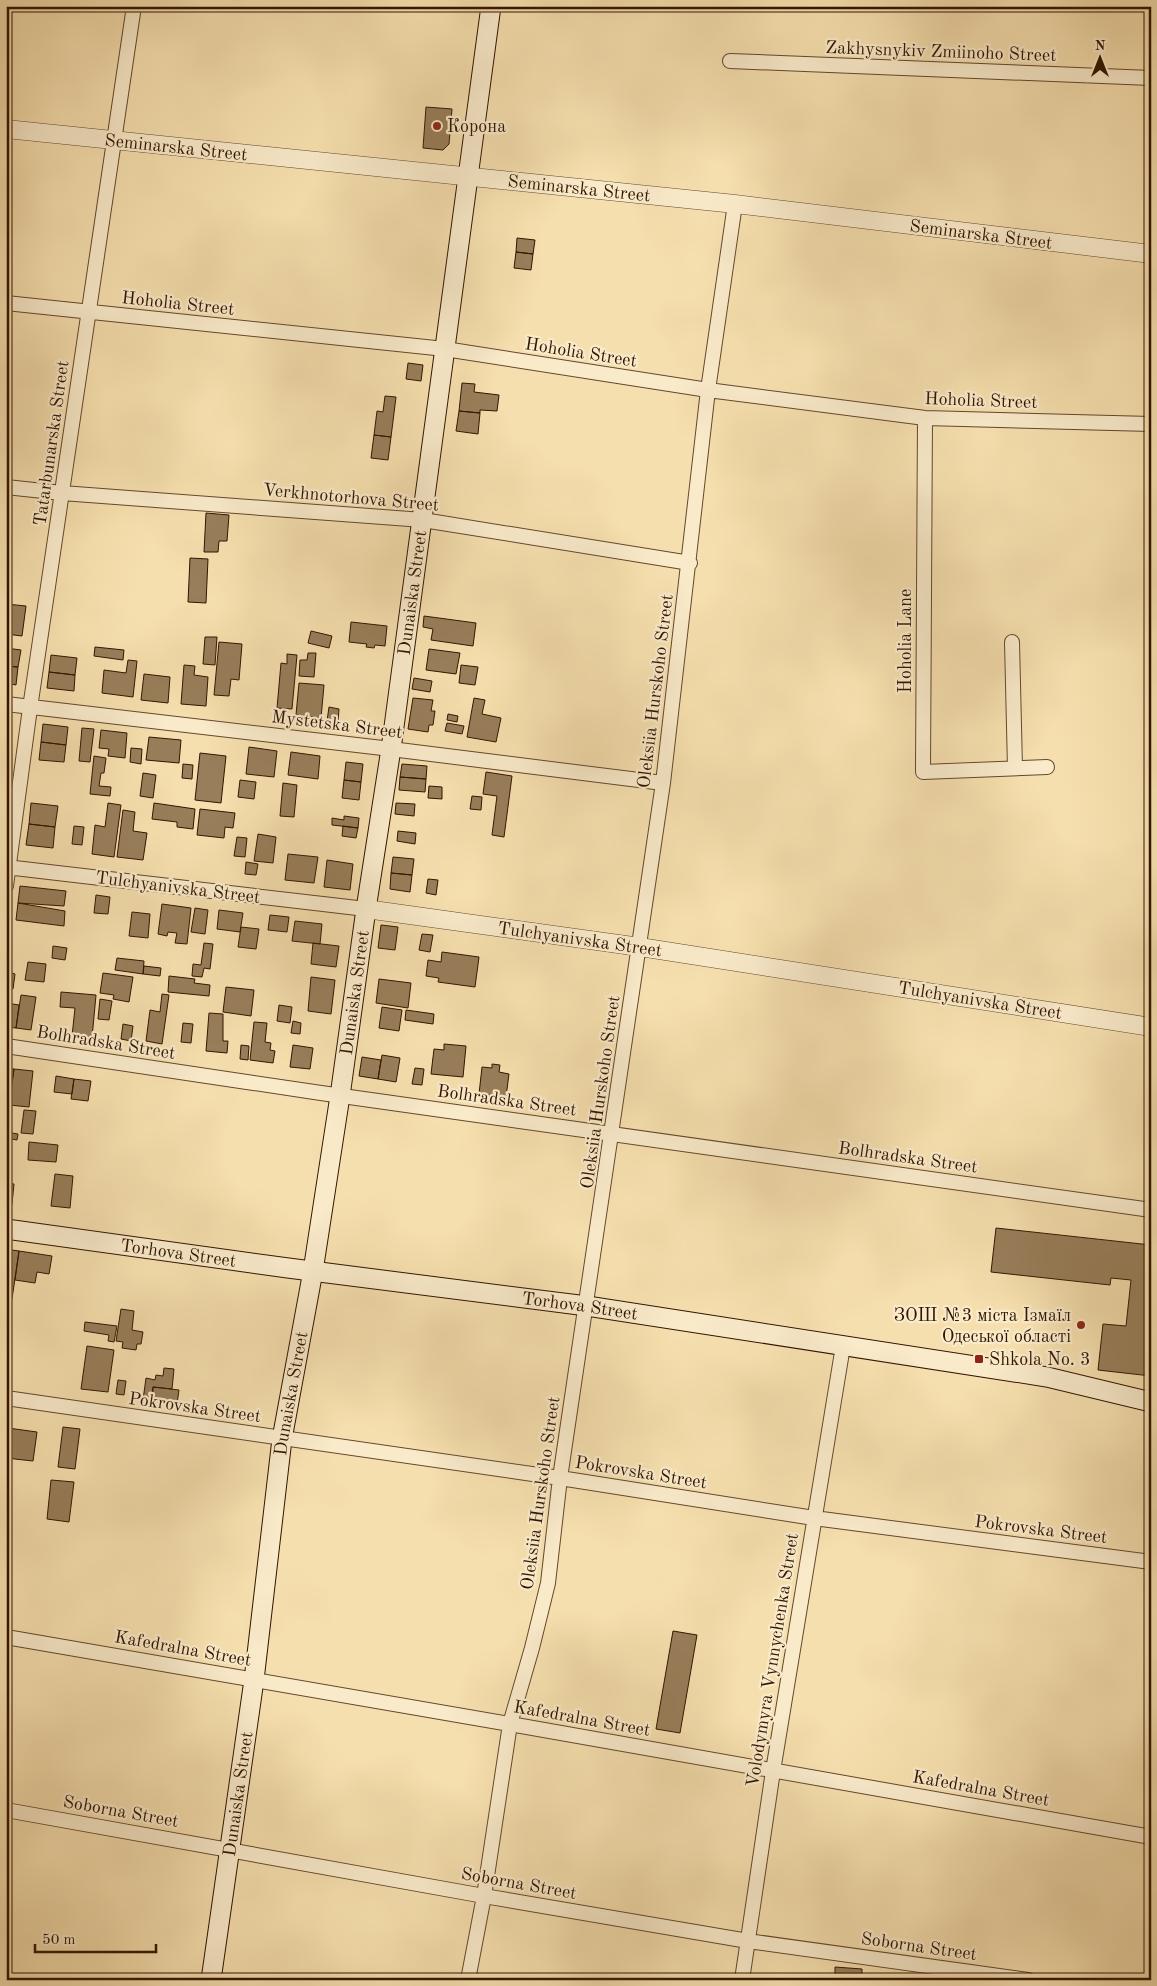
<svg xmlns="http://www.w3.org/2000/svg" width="1157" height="1986" viewBox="0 0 1157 1986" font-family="'Old Standard TT',serif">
	<rect width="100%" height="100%" fill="#f6dfae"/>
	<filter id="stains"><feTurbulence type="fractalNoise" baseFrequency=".004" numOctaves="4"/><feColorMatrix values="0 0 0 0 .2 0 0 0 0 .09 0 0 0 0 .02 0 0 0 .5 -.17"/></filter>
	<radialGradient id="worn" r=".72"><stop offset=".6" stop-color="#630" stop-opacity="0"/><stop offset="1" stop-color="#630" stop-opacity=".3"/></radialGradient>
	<path fill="#987e5a" stroke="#321500" d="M426 107 452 109 449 144 443 150 423 148Z
		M517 238 535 240 533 254 516 252Z
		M516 252 533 254 531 270 514 268Z
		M408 363 423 365 421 381 406 379Z
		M462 383 475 384 474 392 499 395 497 411 480 410V413L459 411Z
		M385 396 396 397 391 437 374 435 377 411 383 412Z
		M459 411 480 413 478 434 456 431Z
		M374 435 391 437 388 460 371 458Z
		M206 513 229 515 227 541H219L218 552H204Z
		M190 558 208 559 206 603 188 602Z
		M6 604 26 606 22 636 6 634Z
		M424 616 476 623 473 646 431 640 433 629 423 627Z
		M351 622 387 626 385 646 375 645 374 648 366 647 367 644 349 642Z
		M311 631 332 636 329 648 308 643Z
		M205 637H217L215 665 203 664Z
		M219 642 242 644 239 680 231 679 229 696 214 695Z
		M95 647 124 650 123 660 94 656Z
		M6 648 21 650 18 667 6 666Z
		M429 649 460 653 456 674 426 670Z
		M308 653H316L314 677 299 676 300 660H307Z
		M287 654 297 655 292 709 277 708 281 663 287 664Z
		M51 655 77 658 75 675 49 672Z
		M128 660 137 661 133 697 102 693 104 670 126 673Z
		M184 665 195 666 194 675 208 677 206 706 181 704Z
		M461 665 478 667 475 685 459 683Z
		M6 666 18 667 16 685 6 683Z
		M49 672 75 675 74 691 47 688Z
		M144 674 170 677 168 703 141 700Z
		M414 678 432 681 430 692 412 689Z
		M299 683 324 685 321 718 296 715Z
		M413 698 433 700 431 711H435L433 725H429L428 732 408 729Z
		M474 698 485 700 482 714 501 718 496 742 467 737Z
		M329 707 339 709 338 722 327 721Z
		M448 714 458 716 457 722 447 720Z
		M6 718H11L6 751Z
		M447 723 464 726 462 734 445 731Z
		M43 724 68 727 66 745 41 742Z
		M82 728 94 729 90 762 79 761Z
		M101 730 127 733 125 758 108 756 109 749 99 748Z
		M149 737 181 740 179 763 146 760Z
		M41 742 66 745 64 762 39 760Z
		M249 747 277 751 274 777 246 774Z
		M131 748 142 749 141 764 130 762Z
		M291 752 320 756 318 779 288 775Z
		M200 753 226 756 221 803 195 800Z
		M94 756 106 758 104 773H101L99 786 111 787 110 796 90 794Z
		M346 762 363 764 361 782 344 780Z
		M183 764 193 765 192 779 182 778Z
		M402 764 427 766 426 779 400 777Z
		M486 772 512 776 504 837 492 835 497 796 483 794Z
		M143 773 156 775 153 798 140 796Z
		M400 777 426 779 425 792 399 790Z
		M240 780 256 782 254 799 238 797Z
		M344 780 361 782 359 800 342 798Z
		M283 783 297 785 294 817 280 816Z
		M429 786 442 787V799L428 798Z
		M472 796 482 797 481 810 470 809Z
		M31 803 58 806 55 827 29 824Z
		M108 803 121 805 114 857 92 854 95 825 105 827Z
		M154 803 195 809 193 829 177 827V822L152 819Z
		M396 803 415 804 414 816 395 814Z
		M200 809 235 813 233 828 225 827 224 838 197 835Z
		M123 810 135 812 133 831 147 833 143 860 117 857Z
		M344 816 359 818 358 828 332 825V818L344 820Z
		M29 824 55 827 53 848 26 845Z
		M74 826 84 827 82 845 72 844Z
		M343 826 358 828 356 838 342 836Z
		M398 831 416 833 415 844 397 841Z
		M258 834 276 837 273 863 254 861Z
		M237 837 247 838 245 857 234 856Z
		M288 854 318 857 314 883 285 880Z
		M393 857 414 859 412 875 391 873Z
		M327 860 353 864 350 890 324 887Z
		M246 862 258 864 256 875 245 874Z
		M391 873 412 875 410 892 390 889Z
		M428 879 438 880 436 895 426 893Z
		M20 886 66 891 64 906 18 903Z
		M96 895 110 897 108 914 94 913Z
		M18 903 65 911 64 926 16 920Z
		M162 904 191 908 187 944 175 943 177 933 168 932 167 936 158 934Z
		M195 908 208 910 205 934 191 932Z
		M219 910 243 913 240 932 217 929Z
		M132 912 150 914 148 938 129 936Z
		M270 915 289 917 287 932 268 930Z
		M295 921 322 924 320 944 292 941Z
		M381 925 398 927 395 950 378 948Z
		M241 927 259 929 256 949 238 947Z
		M422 934 433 935 430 952 419 950Z
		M204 943 213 944 210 969 204 968 202 977 192 976 193 964 201 965Z
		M313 943 339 946 336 967 311 964Z
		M53 946 67 948 65 960 52 958Z
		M442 952 479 957 475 987 438 982 439 978 426 976 428 960 441 962Z
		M117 958 144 961 143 974 115 970Z
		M28 962 46 964 44 982 25 980Z
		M144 966 161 968 160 976 143 974Z
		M8 972 15 974 13 989 6 988Z
		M103 973 133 977 129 1002 113 999 114 995 100 993Z
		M169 976 195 979 194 983 210 985 209 996 168 992Z
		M311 977 335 980 331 1014 308 1011Z
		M379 979 411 983 408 1008 376 1003Z
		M226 987 254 990 251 1016 223 1012Z
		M61 992 96 995 92 1038 72 1036 75 1008 60 1007Z
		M162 994 169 995 162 1044 146 1041 150 1010 160 1012Z
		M21 995 36 997 31 1030 16 1028Z
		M100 999 112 1001 109 1020 98 1019Z
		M6 1003 19 1005 16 1028 6 1027Z
		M279 1005 292 1007 290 1023 277 1021Z
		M382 1007 402 1010 399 1031 379 1028Z
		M406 1010 434 1014 433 1024 405 1020Z
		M209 1013 223 1014V1041H228L227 1053 206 1051Z
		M293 1021 301 1023 300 1034 291 1033Z
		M254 1022 267 1023 265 1042 271 1043 270 1050 275 1051 273 1063 250 1060Z
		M183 1023 193 1024 191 1043 181 1042Z
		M123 1024 133 1026 131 1041 121 1039Z
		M444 1044 466 1046 463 1077 431 1074 434 1049 444 1050Z
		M241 1045 249 1046 248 1060 240 1059Z
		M293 1045 313 1048 310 1069 290 1067Z
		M382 1055 400 1058 396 1082 378 1079Z
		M362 1057 381 1060 378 1079 359 1076Z
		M492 1064 500 1065 499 1072 509 1074 506 1097 479 1094 482 1067 492 1068Z
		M6 1068 14 1069 9 1102 6 1101Z
		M415 1068 424 1069 422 1085 412 1084Z
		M14 1069 33 1071 29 1107 9 1105Z
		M56 1076 74 1079 72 1094 54 1092Z
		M74 1079 91 1081 88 1101 71 1099Z
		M24 1110 36 1111 33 1134 21 1133Z
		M6 1132 18 1134 17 1140 6 1138Z
		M29 1142 58 1145 56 1162 28 1160Z
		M55 1174 73 1176 70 1208 51 1206Z
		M6 1183 14 1184 12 1204H6Z
		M996 1228 1151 1245V1376L1098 1370 1103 1324 1126 1326 1131 1280 1111 1278 1110 1285 991 1272Z
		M6 1249 19 1251 12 1299 6 1298Z
		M19 1251 52 1256 49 1274 37 1272 35 1283 15 1280Z
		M121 1309 134 1311 132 1330 143 1332 141 1344H137L136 1350 122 1348 123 1342 116 1341Z
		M85 1322 117 1326 114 1342 108 1341 109 1335 84 1331Z
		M87 1346 114 1350 108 1392 81 1389Z
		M164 1368 174 1369 172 1389 153 1387 152 1401 143 1400 146 1378 155 1380 156 1375 163 1376Z
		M118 1380 126 1381 124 1395 116 1394Z
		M153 1387 179 1390 177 1404 152 1401Z
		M63 1427 80 1429 75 1469 58 1467Z
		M8 1428 37 1432 33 1461 6 1458Z
		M51 1480 74 1482 69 1522 47 1519Z
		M673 1631 697 1635 680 1733 656 1729Z
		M835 1967 862 1969V1980H835Z"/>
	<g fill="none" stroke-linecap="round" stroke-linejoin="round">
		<g stroke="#63482c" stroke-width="16">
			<path id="minor" d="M730 61 1151 78
				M6 303 445 349 708 390 925 418 1151 424
				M925 418 923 772 1047 767
				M6 487 62 493 423 520 690 563
				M1012 642 1015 768
				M6 704 391 749 663 783
				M6 867 366 909
				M6 886 30 708 134 6
				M6 1046 321 1093 1151 1210
				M6 1398 560 1478 814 1518 1151 1562
				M6 1637 510 1724 1151 1837
				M6 1810 484 1896 748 1941 1028 1980
				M468 1980 484 1896 510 1724 532 1648 548 1583 560 1478 663 783 708 390 735 204
				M742 1980 773 1771 843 1346"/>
		</g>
		<g stroke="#63482c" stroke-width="19">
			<path id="tertiary" d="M6 129 735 204 1151 254
				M366 909 640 947 1151 1027"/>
		</g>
		<g stroke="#321500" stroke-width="21">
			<g id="secondary">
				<path id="s1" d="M6 1229 288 1268 587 1306 1047 1377 1151 1402"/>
				<path id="s2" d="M211 1980 254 1680 282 1439 313 1271 340 1096 366 909 391 749 491 6"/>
			</g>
		</g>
		<use href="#minor" stroke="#f9eaca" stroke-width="14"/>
		<use href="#tertiary" stroke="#f9eaca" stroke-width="18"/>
		<use href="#secondary" stroke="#f9eaca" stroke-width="19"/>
	</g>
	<g fill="#8f2418" stroke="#f9eaca" stroke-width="2">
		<circle cx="437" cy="126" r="5"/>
		<circle cx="1081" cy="1325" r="5"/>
		<rect x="974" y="1354" width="10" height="10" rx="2.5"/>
	</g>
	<g text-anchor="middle" stroke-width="4.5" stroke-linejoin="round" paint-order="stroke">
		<g font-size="18" fill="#321500" stroke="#f9eaca">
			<text transform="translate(941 51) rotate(2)" y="6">Zakhysnykiv Zmiinoho Street</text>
			<text transform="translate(176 147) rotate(6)" y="6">Seminarska Street</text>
			<text transform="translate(579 188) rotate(6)" y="6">Seminarska Street</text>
			<text transform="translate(981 234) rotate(7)" y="6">Seminarska Street</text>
			<text transform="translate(178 303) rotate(6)" y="6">Hoholia Street</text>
			<text transform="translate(581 352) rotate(9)" y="6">Hoholia Street</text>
			<text transform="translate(981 400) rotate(2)" y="6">Hoholia Street</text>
			<text transform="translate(51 443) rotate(-82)" y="6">Tatarbunarska Street</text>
			<text transform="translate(351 497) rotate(5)" y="6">Verkhnotorhova Street</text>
			<text dy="6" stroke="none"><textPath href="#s2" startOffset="1402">Dunaiska Street</textPath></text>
			<text transform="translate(905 641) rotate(-90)" y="6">Hoholia Lane</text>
			<text transform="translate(655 691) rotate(-83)" y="6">Oleksiia Hurskoho Street</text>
			<text transform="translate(337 724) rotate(7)" y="6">Mystetska Street</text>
			<text transform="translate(178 887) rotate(7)" y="6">Tulchyanivska Street</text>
			<text transform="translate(580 939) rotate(8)" y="6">Tulchyanivska Street</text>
			<text dy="6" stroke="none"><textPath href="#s2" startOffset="998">Dunaiska Street</textPath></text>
			<text transform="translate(980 1000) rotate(9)" y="6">Tulchyanivska Street</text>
			<text transform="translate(106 1042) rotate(9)" y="6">Bolhradska Street</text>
			<text transform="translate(600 1092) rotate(-82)" y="6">Oleksiia Hurskoho Street</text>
			<text transform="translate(507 1100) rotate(8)" y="6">Bolhradska Street</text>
			<text transform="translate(908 1157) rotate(8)" y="6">Bolhradska Street</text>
			<text dy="6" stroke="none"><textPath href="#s1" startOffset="174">Torhova Street</textPath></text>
			<text dy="6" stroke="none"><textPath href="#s1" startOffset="579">Torhova Street</textPath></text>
			<text dy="6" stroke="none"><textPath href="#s2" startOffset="592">Dunaiska Street</textPath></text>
			<text transform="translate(195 1407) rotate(8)" y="6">Pokrovska Street</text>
			<text transform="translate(641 1472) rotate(9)" y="6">Pokrovska Street</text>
			<text transform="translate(540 1493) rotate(-82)" y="6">Oleksiia Hurskoho Street</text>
			<text transform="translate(1041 1529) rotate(7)" y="6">Pokrovska Street</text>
			<text transform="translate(183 1648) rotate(10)" y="6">Kafedralna Street</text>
			<text transform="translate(772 1660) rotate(-81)" y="6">Volodymyra Vynnychenka Street</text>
			<text transform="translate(582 1718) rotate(10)" y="6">Kafedralna Street</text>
			<text transform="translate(981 1788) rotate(10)" y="6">Kafedralna Street</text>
			<text dy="6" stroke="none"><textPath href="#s2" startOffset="188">Dunaiska Street</textPath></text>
			<text transform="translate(121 1811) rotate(10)" y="6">Soborna Street</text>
			<text transform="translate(519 1883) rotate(10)" y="6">Soborna Street</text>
			<text transform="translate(919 1946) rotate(8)" y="6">Soborna Street</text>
		</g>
		<g font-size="18" fill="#321500" stroke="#f9eaca" text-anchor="start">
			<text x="447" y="132">Корона</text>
			<text x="1071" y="1321" text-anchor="end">ЗОШ №3 міста Ізмаїл<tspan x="1071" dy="21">Одеської області</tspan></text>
			<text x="989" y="1365">Shkola No. 3</text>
		</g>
	</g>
	<rect width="1157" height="1986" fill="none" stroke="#f6dfae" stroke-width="25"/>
	<rect x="8" y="8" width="1142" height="1971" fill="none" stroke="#321500" stroke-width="2.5"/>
	<rect x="12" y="12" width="1132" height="1961" fill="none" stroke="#321500"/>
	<g transform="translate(1100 58)" stroke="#f9eaca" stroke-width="4" paint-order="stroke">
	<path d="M0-4L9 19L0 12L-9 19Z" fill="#321500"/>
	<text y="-8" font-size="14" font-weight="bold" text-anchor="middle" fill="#321500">N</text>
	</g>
	<path d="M35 1944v8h121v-8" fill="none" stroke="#321500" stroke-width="2.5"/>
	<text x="42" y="1944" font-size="15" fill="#321500" stroke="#f9eaca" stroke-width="4" paint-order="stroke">50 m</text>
	<rect width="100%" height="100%" filter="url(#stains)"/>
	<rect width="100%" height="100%" fill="url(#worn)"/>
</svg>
